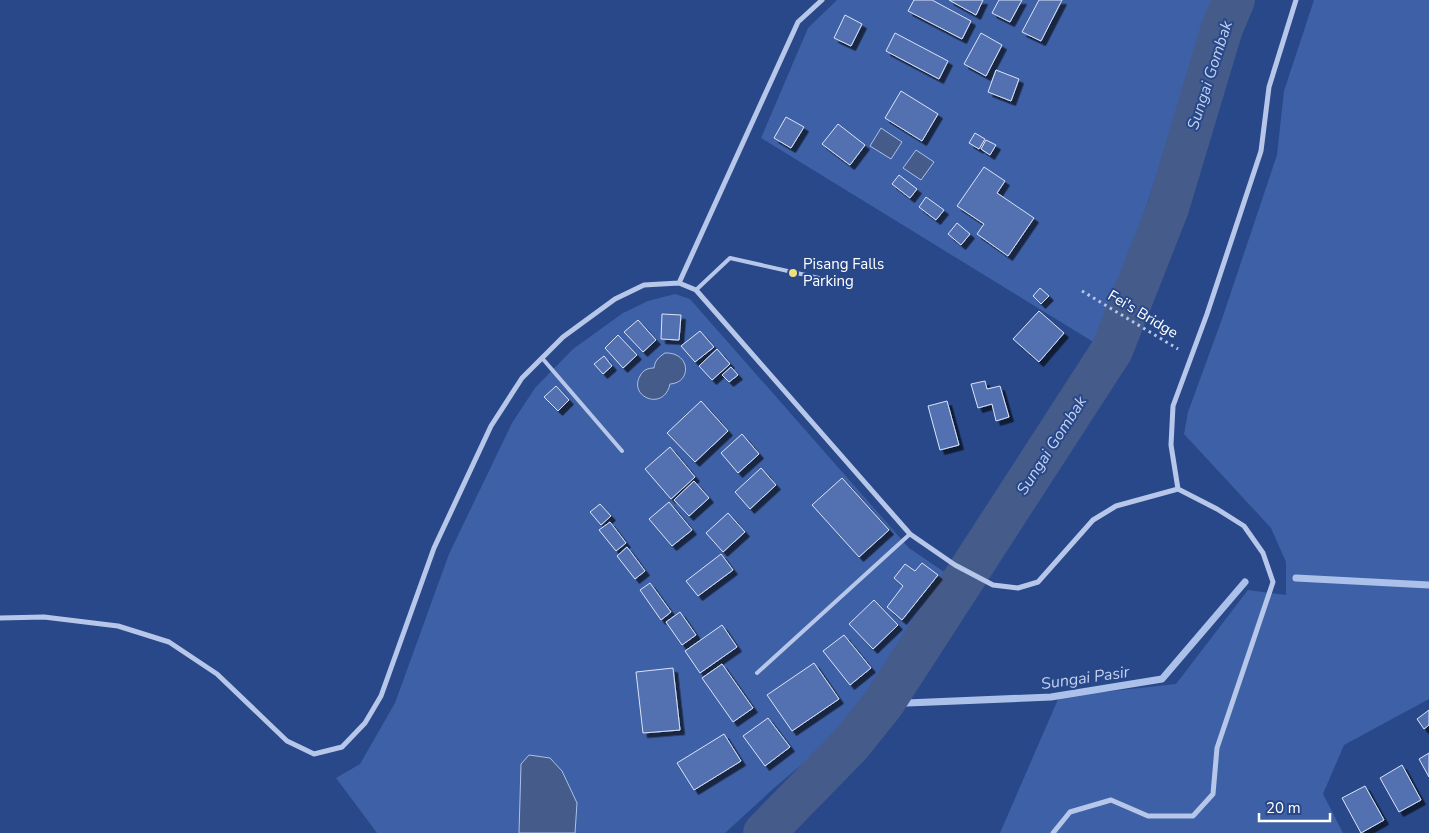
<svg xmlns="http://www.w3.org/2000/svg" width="1429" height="833" viewBox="0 0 1429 833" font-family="'Nunito Sans',sans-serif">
	<defs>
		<filter id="shadow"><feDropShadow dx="4.5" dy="4.5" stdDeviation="0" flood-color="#0009"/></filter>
	</defs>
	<rect width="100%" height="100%" fill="#294889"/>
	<path fill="#3e60a6" d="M837 0H1217L1207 23 1139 228 1095 343 761 138 808 28Z
		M1314 0H1429V699L1344 745 1323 794 1343 833H1000L1059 697 1176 684 1248 590 1286 595V562L1271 528 1184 434 1188 412 1222 319 1277 155 1284 91Z
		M675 294 690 299 909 548 947 574 871 694 839 733 774 788 725 833H377L336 778 360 764 395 703 449 554 512 423 535 388 573 349 623 313 648 301Z"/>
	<path fill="#455b8a" stroke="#abc1e9" d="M881 128 902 142 891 159 870 146Z
		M916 150 934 162 921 180 903 168Z
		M665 353C691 352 692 383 670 384 664 412 628 397 640 376 643 370 648 368 654 368 655 360 659 357 665 353Z
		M529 755 550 758 562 771 577 803 575 833H519L521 764Z"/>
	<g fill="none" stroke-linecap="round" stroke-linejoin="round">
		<path stroke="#abc1e9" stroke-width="7" d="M1296 578 1429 585
			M883 704 1051 697 1162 679 1245 582"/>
		<path stroke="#455b8a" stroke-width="42" d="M764 833 851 744 883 704 1112 350 1168 208 1222 28 1234 0"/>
	</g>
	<path fill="#5270b1" stroke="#dae4f7" filter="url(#shadow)" d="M914 0H932L971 21 962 39 908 11Z
		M949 0H983L976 15Z
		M999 0H1022L1010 22 992 13Z
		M1039 0H1062L1041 41 1022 32Z
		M845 15 862 24 851 46 834 38Z
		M895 33 948 61 939 79 886 51Z
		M981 33 1002 45 986 76 964 64Z
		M996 70 1019 79 1011 101 988 92Z
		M901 91 938 114 922 141 885 118Z
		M786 117 804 127 791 148 774 138Z
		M838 124 865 145 850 165 822 144Z
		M975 133 985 139 979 149 969 143Z
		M986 140 996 145 990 155 981 149Z
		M984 167 1005 181 997 193 1034 218 1008 256 977 234 984 224 957 206Z
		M899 175 917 189 910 198 892 184Z
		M926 197 944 210 936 220 919 207Z
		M957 223 970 234 961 245 948 234Z
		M1040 288 1049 296 1041 304 1033 296Z
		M1039 311 1064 333 1039 362 1013 339Z
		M662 314 681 315 679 340 661 339Z
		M638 320 656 340 643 352 624 332Z
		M700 331 714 347 695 362 681 346Z
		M618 335 637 355 623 368 605 348Z
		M717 349 730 364 712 380 699 366Z
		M604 356 612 366 603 374 594 364Z
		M731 367 738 375 729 382 722 375Z
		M985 381 987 389 1000 386 1009 417 996 421 992 404 978 408 971 384Z
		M556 386 569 400 558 411 544 397Z
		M701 401 728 431 695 462 667 433Z
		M947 401 959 445 940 450 928 406Z
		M742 434 759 454 738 473 721 453Z
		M670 447 695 477 671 499 645 469Z
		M761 468 776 485 750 509 735 492Z
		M842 478 889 530 859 557 812 505Z
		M694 481 709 498 689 516 674 500Z
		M669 502 692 530 672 546 649 519Z
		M600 504 611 516 601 525 590 512Z
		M728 513 745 532 723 552 706 533Z
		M610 522 626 543 616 551 599 530Z
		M627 547 645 571 635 579 617 556Z
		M721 554 733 570 698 596 686 581Z
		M922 563 938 575 902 620 887 607 903 586 894 578 905 564 915 571Z
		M650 583 671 612 661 620 640 590Z
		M874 600 898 625 873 649 849 624Z
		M680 612 696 635 682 645 666 622Z
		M722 625 737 647 700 673 685 651Z
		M844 635 871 668 850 685 823 651Z
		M814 663 839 699 792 731 767 695Z
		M722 664 753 708 733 722 702 678Z
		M673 668 680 730 643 733 636 672Z
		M1429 710V725L1424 729 1417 719Z
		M768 718 790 747 765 766 743 736Z
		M724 734 741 761 694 790 677 763Z
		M1429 753V777L1419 759Z
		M1402 765 1421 800 1399 812 1380 778Z
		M1365 786 1384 820 1361 833 1342 798Z"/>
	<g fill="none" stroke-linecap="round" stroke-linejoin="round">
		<path stroke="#b7c7e9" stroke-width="3" stroke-dasharray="2.5 4" stroke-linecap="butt" d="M1082 291 1178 349"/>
		<path stroke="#b7c7e9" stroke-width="4" d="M696 290 730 258 819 278
			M542 358 622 451
			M757 673 910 534"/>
		<path stroke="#b7c7e9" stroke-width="5" d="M679 283 798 22 822 0
			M1178 489 1171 445 1173 406 1207 314 1261 151 1269 87 1296 0
			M0 618 44 617 118 626 169 642 217 674 287 741 314 754 342 747 365 723 381 696 434 548 491 426 522 378 563 337 615 299 644 285 679 283 696 290 910 534 955 565 993 585 1018 588 1038 582 1093 520 1116 506 1178 489 1217 509 1244 526 1263 553 1273 582 1217 748 1213 794 1193 816H1148L1111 800 1070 812 1053 833"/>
	</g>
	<circle fill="#f0dd7d" stroke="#294889" stroke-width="2" cx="793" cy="273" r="5"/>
	<g text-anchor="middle" stroke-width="4" stroke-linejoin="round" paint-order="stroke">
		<g font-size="15" fill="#fff" stroke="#294889" text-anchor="start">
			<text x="803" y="269">Pisang Falls<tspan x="803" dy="17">Parking</tspan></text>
		</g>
		<g font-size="15" fill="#fff" stroke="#294889">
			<text transform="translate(1143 314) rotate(31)" y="5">Fei's Bridge</text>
		</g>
		<g font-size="16" font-style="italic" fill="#c2d2f0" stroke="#294889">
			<text transform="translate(1209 75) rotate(-72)" y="6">Sungai Gombak</text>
			<text transform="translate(1051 445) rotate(-57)" y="6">Sungai Gombak</text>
			<text transform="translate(1085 677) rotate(-8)" y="6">Sungai Pasir</text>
		</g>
	</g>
	<path d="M1259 813v8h71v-8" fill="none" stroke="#ffffff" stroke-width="2.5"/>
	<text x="1266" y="813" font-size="15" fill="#ffffff" stroke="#294889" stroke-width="4" paint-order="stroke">20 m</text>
</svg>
